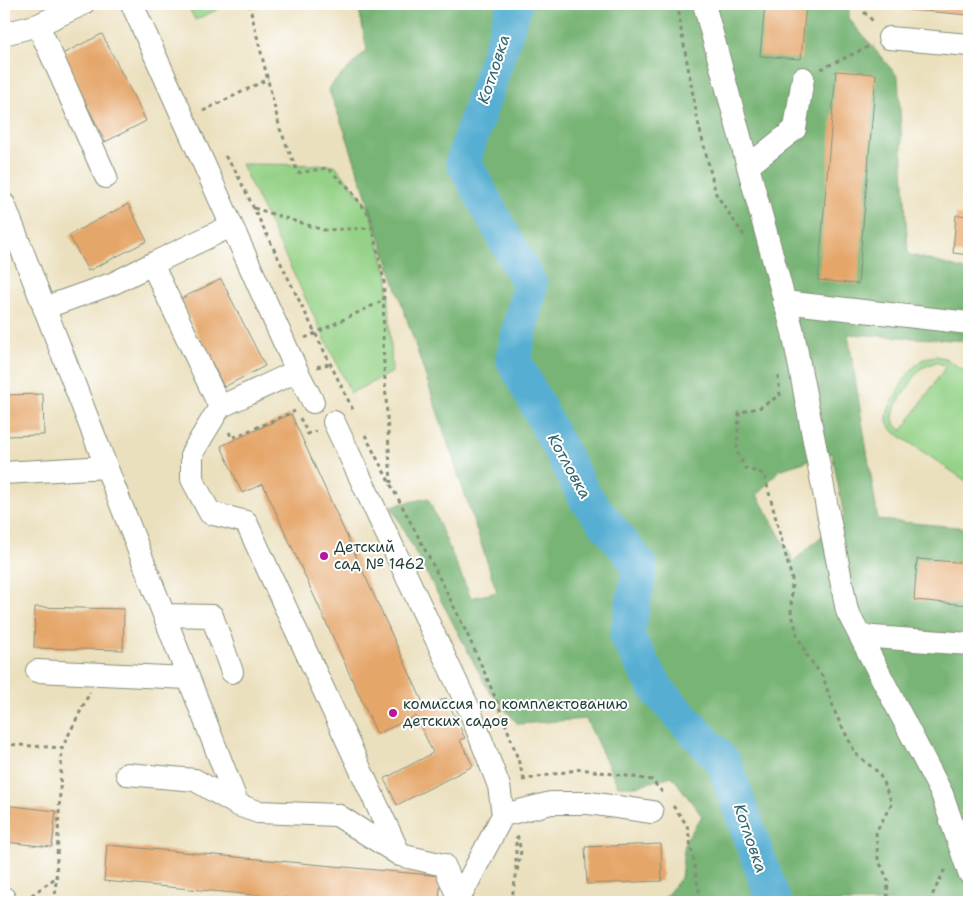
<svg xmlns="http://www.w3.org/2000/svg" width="973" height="906" viewBox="0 0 973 906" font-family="'Shantell Sans',sans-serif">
	<rect width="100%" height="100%" fill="#fff"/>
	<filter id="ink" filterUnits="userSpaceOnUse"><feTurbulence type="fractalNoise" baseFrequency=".02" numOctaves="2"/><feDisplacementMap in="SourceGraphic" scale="10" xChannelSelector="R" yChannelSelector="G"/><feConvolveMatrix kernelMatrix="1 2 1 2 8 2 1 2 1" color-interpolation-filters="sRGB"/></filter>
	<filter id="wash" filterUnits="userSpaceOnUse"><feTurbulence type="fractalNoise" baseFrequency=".0096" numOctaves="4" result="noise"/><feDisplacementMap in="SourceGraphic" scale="20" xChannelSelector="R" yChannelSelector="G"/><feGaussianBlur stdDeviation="1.12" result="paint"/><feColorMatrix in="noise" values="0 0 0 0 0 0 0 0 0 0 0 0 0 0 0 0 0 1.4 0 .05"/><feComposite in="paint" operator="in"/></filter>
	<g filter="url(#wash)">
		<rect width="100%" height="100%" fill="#ebe0be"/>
		<path fill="#94d287" stroke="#5a885e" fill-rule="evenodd" d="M187 4H229L195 20Z
			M241 164 335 165 369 207 388 276 392 372 351 393Z
			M936 356 945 358 969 374V483L894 432C891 428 887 425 887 419 886 406 908 372 918 363 923 358 929 357 936 356ZM936 362 946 366 902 431 894 423 893 417 896 405 920 369Z"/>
		<path fill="#77b474" stroke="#4b7854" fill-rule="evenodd" d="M358 4H849V19L898 77 908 254 969 271V341L848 334 878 520 969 528V902H661L681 878 685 842 702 816 672 776 636 786H618L586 719 518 724 489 691 391 506 428 498 471 598 497 592 345 132 328 88 367 50ZM832 453 844 516 794 561 757 495 779 470Z"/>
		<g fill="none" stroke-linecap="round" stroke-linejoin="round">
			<path stroke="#56afd3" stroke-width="35" d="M515 4 463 161 530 285 513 359 585 497 640 566 627 637 658 691 724 763 774 902"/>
		</g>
		<g id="blocks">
			<path fill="#e5a669" d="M765 4H806L801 59 760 56Z
				M890 4H969V15L890 8Z
				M102 34 146 121 105 142 62 54Z
				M836 71 876 74 858 284 818 280Z
				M128 204 147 241 88 271 69 235Z
				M956 215 969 216V255L953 253Z
				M221 279 265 366 224 387 180 299Z
				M43 394 44 435 4 436V395Z
				M291 414 425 707 446 698 465 738 460 740 473 766 397 805 384 779 433 753 416 716 377 734 263 484 242 493 221 446Z
				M917 559 969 563V605L914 600Z
				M35 607 124 609 123 650 34 648Z
				M4 805 56 811 52 847 4 842Z
				M661 844 662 881 587 884 585 847Z
				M107 845 441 876 439 902H330L104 881Z"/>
		</g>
	</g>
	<g filter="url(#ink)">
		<use href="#blocks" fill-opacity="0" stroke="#858e79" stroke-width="1"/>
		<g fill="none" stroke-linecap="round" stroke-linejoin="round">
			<g stroke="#858e79" stroke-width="24">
				<path id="minor" d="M132 4 297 371 313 402
					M704 4 793 332 847 611 942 794 969 873
					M38 25 83 4
					M4 34 38 25 106 177
					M889 38 969 45
					M748 166 795 129 803 78
					M4 204 238 805 258 812 337 815 400 855 444 865 459 899 458 902
					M152 264 231 226
					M784 302 969 323
					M44 308 114 283 152 264 220 407 297 371
					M220 407 192 453V479L210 513 246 522 400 855
					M334 422 470 711 499 786 503 815 459 899
					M4 473 106 467
					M165 615 212 616 232 672
					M860 636 969 644
					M37 671 187 678
					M127 774 195 780 238 805
					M503 815 551 803H589L652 812
					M4 898 5 902"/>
			</g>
			<path stroke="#858e79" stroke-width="3" stroke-dasharray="4 4" stroke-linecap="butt" d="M249 4 280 129 298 173 327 168 348 187 370 216 384 281 383 347 391 483
				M678 4 681 29 698 122 716 194 745 237
				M864 4V12L875 23
				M821 69 872 45
				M203 111 268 79
				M225 156 235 170 354 412
				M254 208 323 230 372 228
				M305 338 384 300
				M317 367 329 364
				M778 376 780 395 761 407 739 413 737 452 745 468 764 474 792 579 791 611 798 637 808 657 823 677 836 715 856 754 879 773 892 803 876 832 878 859 888 880 887 902
				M300 418 308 434 316 431
				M229 432 232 438 295 411
				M365 435C422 547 488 658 524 779
				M4 744 62 748
				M522 780 581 769 652 780 663 793
				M673 806 687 825 701 902
				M516 870V837
				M25 900 58 876
				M55 902 62 748 90 692
				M511 902 521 851 517 834
				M929 902 945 869"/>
			<use href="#minor" stroke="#fff" stroke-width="22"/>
		</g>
	</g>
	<g fill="#b5179e" stroke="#fff" stroke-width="2">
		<circle cx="324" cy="556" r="5"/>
		<circle cx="393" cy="713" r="5"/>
	</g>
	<g text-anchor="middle" stroke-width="4" stroke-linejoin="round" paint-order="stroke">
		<g font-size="15" fill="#1f3d34" stroke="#fff" text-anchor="start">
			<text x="334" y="552">Детский<tspan x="334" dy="17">сад № 1462</tspan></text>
			<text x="403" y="709">комиссия по комплектованию<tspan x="403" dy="17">детских садов</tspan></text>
		</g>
		<g font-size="16" font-style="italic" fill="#32656c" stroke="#fff">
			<text transform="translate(493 69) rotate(-72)" y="6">Котловка</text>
			<text transform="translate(570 466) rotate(61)" y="6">Котловка</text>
			<text transform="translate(751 838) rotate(71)" y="6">Котловка</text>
		</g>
	</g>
	<rect width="973" height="906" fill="none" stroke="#fff" stroke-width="20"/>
</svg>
